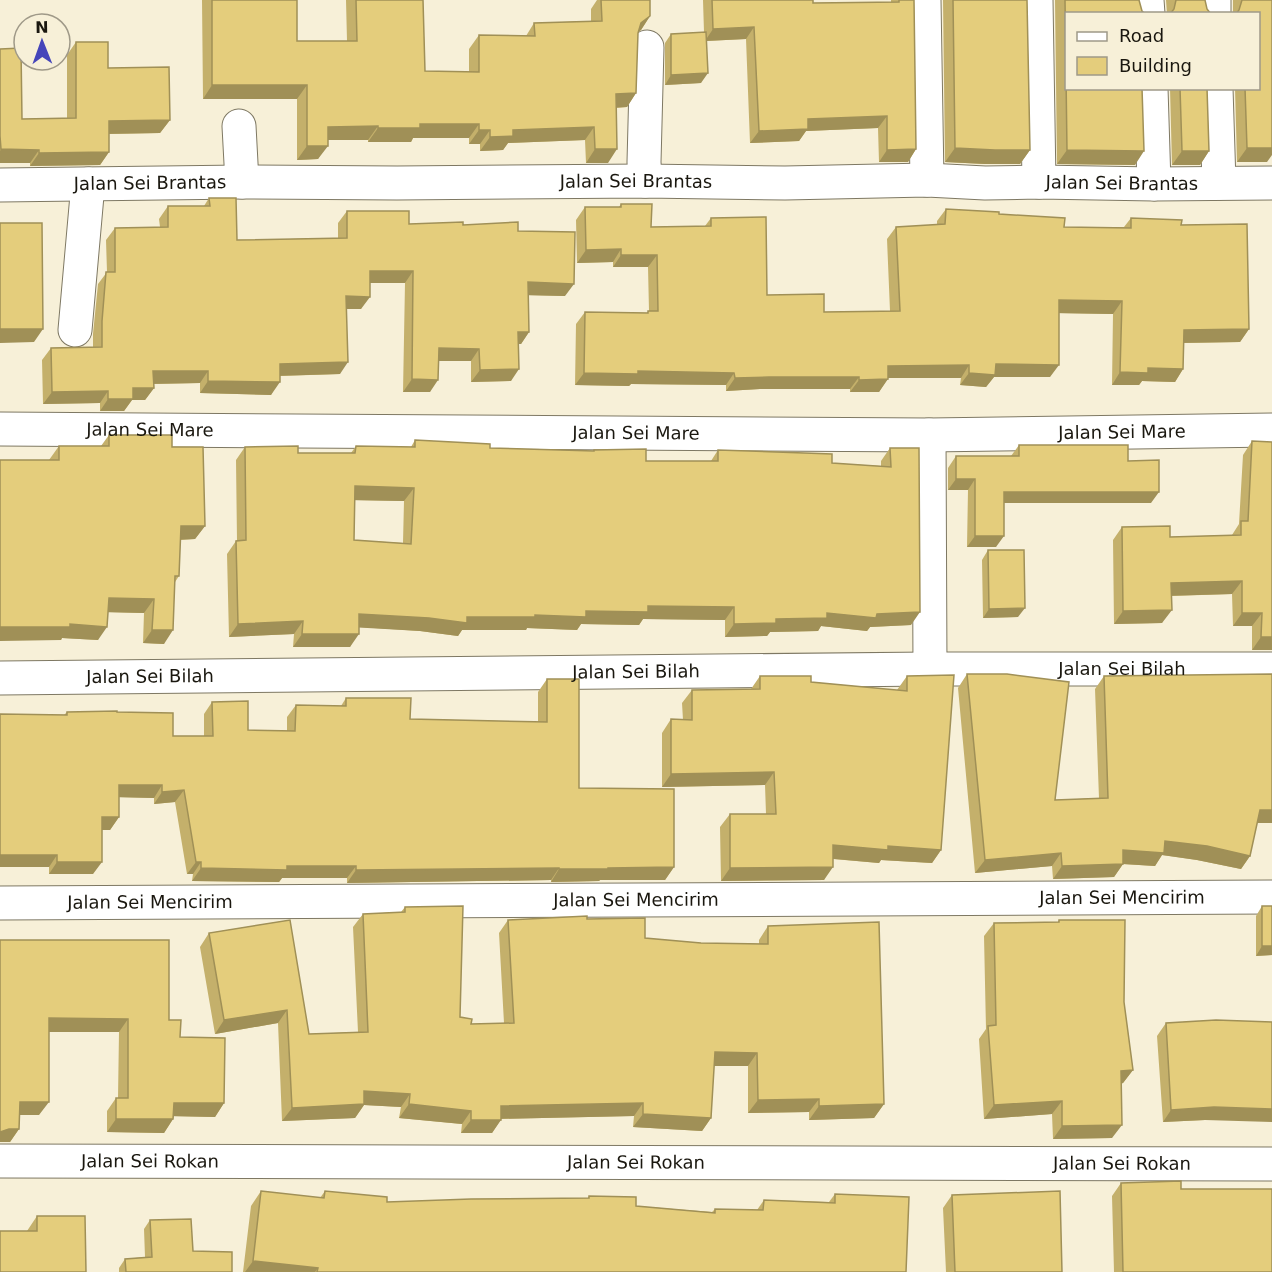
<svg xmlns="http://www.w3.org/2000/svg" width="1272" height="1272" viewBox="0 0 1272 1272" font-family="'DejaVu Sans',sans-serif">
	<rect width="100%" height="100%" fill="#f7f0d8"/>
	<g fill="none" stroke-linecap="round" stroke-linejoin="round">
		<g stroke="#7e7863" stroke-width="35">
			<g id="minor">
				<path d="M924 0 927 180"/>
				<path d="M1036 0 1039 182"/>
				<path d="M1147 0 1148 14"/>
				<path d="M1214 0V14"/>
				<path d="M1151 88 1154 184"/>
				<path d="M1216 88 1219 183"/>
				<path d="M239 126 242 182"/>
				<path d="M645 181 644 162 647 47"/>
				<path id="s1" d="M0 185 242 182 397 183 645 181 785 183 927 180 985 183 1039 182 1154 184 1272 183"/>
				<path d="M75 330 88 184"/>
				<path id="s2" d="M0 429 929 435 1272 430"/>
				<path d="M929 435 930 669"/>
				<path id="s3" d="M0 678 930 669H1272"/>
				<path id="s4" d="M0 903 1272 897"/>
				<path id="s5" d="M0 1161 1272 1164"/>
			</g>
		</g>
		<use href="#minor" stroke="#fff" stroke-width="33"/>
	</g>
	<path fill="#c4b06b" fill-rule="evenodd" d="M202 0H297V41H347L346 0H423L425 71 469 72V49L479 35 526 36 534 23 591 21V9L597 0H650V16L641 30 638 32 636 93 627 107 616 108 608 163H586L585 140 508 143 503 150 480 151V144H469V138H413L411 142H368V140H328L318 159 297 160V99H203Z
		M703 0H813V3L891 2V0H914L916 149 908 162H879L878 128 806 131 799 141 750 143 746 39 706 41 701 83 665 85V43L671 34 704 32Z
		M943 0H1027L1030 150 1020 164H985L945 162Z
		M1055 0H1139L1135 165 1057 164Z
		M1166 0H1205L1207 9 1211 14H1167Z
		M1233 0H1272L1267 162H1237L1235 88H1258V14H1233Z
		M76 42 108 68 170 120 160 133 109 134V152L100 165 30 166V163H0V49L22 119 67 118V55Z
		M1170 88H1207L1209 151 1200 165H1172Z
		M209 198 237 240 338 238V223L347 211 409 224 463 225 518 231 565 296 528 295 529 332 521 344H518L511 381 471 382V361H438L430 392H403L405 283H370L361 309H347L340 374 280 376 271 395 200 393V383L153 384 154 388 145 400H132L124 411H100V403L43 404 42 360 51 348 93 347V334L98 284 107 272 106 240 115 228 160 227 159 219 168 206H204Z
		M621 204 651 227 705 226 711 218 767 295 824 312 890 311 887 239 896 227 937 225V221L946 209 999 214 1064 227H1124L1131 218 1181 225 1249 329 1240 342 1184 343 1183 369 1175 382 1142 381 1139 385H1112L1113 314 1059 313 1050 377H994L986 387 960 385 961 378H888L879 392H850V389H760L726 391V385L631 384 629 386 575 385 576 324 585 312 647 313 649 311 648 267H613V262L577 263 576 220 585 207H619Z
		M109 435 172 447 205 526 195 539 180 540 179 576 175 582 164 644 143 643 144 613 108 612 98 640 62 638 61 640 49 460 59 446H101Z
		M415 440 490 448 593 451 594 450 646 461H711L718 450 832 463 881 466V461L890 448 911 625 870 627 867 631 821 626 818 631 770 632 767 636 725 637V620L643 619 639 625 581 624 577 630 527 628 526 630H462L458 636 420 631 359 627 350 647H293L294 634 229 637 227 554 236 541H237L236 460 245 447 298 453H351L356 446 411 447ZM355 500 404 501 403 543 354 540Z
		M1252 441 1272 650H1252V626H1233L1232 594 1171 596 1162 623 1114 624 1113 540 1122 527 1170 537 1232 535 1239 524 1243 455Z
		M1019 445 1128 461 1151 503H1004L996 547H967L968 490H948V468L956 456H1011Z
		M988 550 1018 617 983 618 982 560Z
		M967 674 1055 800 1099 798 1095 689 1104 676 1257 823 1250 856 1241 869 1197 860 1162 855 1155 866 1123 864 1114 877 1053 879 1052 866 975 873 958 688Z
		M760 676 811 682 897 690 907 676 941 850 932 863 881 860 879 863 833 859 824 880 721 881 720 827 730 814H766L765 785 662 787V733L671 719 683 720 682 703 692 690 751 689Z
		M547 679 579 788 674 867 665 880H600L599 881 551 882V880L347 883V878H282L279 882 192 881 193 874H187L175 802 154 804V798L119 797V817L110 830H102L93 874H49V867H0V714L64 715 67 712H117L173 736H204V714L212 702 248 730 287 731V717L296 705 341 706 346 698 410 719 538 722V692Z
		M1262 906 1272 955 1256 956V916Z
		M405 907 460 1017 471 1024 504 1023 499 933 508 920 587 919 645 938 701 943 759 944V940L768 926 884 1104 874 1118 809 1120V1112L748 1113V1066H714L711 1118 702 1131 633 1127 634 1116 501 1119 492 1133H461L462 1124 399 1118 401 1107 364 1105 355 1118 282 1121 278 1023 215 1034 200 947 209 933 290 920 309 1034 358 1032 353 927 363 914 401 912Z
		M1059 920 1124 1002 1133 1070 1123 1083 1121 1084 1112 1138 1053 1139 1052 1114 984 1119 979 1039 986 1029 984 936 994 923 1058 922Z
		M0 940 169 1020 224 1103 215 1117 174 1116 173 1119 164 1133 107 1132V1111L116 1098H118L119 1032H49L39 1115H20L19 1129 10 1142H0Z
		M1166 1023 1205 1120 1163 1122 1157 1036Z
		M1121 1183 1181 1189 1272 1272H1114L1112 1196Z
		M261 1191 320 1198 325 1191 387 1202 588 1198 589 1196 636 1206 712 1212 715 1209 757 1210 764 1200 829 1202 835 1194 906 1272H243L251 1206Z
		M952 1195 1062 1272H946L943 1208Z
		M37 1216 86 1272 27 1231Z
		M150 1220 193 1251 232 1272H119V1268L125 1259 145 1257 144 1229Z"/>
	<path fill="#a09057" d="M650 16 641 30 631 37 641 23Z
		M754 27 746 39 705 41 713 29Z
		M708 73 701 83 665 85 671 75Z
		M212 85H307L297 99H203Z
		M636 93 627 107 606 108 616 94Z
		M887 116 878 128 806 131 799 141 750 143 759 131 808 119Z
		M170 120 160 133 100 134 109 121Z
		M420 124H479L469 138H413L411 142H368L378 128Z
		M378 126 368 140H318L328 127Z
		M594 127 585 140 508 143 503 150 480 151 490 137 513 130Z
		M479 130H490L480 144H469Z
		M307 146H328L318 159 297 160Z
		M955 148 1030 150 1020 164H985L945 162Z
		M1247 148H1272V155L1267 162H1237Z
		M1 149 39 150 30 163H0V151Z
		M595 149H617L608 163H586Z
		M916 149 908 162H879L887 150Z
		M1067 150 1144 151 1135 165 1057 164Z
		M1182 151H1209L1200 165H1172Z
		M109 152 100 165 30 166 39 153Z
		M621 249 613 262 577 263 586 250Z
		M621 255H657L648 267H613Z
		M370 271H413L405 283H361Z
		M528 282 574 284 565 296 519 295Z
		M346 296 370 297 361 309H338Z
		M1059 300 1122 301 1113 314 1050 313Z
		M0 329H43L34 342 0 343Z
		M1249 329 1240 342 1175 343 1184 330Z
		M518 332H529L521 344H509Z
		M439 348 479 349 471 361H430Z
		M348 362 340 374 272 376 280 364Z
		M996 364 1059 365 1050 377H994L986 387 960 385 969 373Z
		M969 365 961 378H879L888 366Z
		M1148 368 1183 369 1175 382 1142 381 1139 385H1112L1120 372Z
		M519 369 511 381 471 382 480 370Z
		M153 371H208L200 383 145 384Z
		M638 371 734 373 726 385 631 384 629 386 575 385 584 373Z
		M769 377H859L850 389H760L726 391 735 378Z
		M412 379 438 380 430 392H403Z
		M888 379 879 392H850L859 380Z
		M208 381 280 382 271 395 200 393Z
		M133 388H154L145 400H132L124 411H100L108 399Z
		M108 391 100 403 43 404 52 392Z
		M956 479H975L968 490H948Z
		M355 486 414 488 404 501 345 500Z
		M1004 492H1159L1151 503H996Z
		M181 526H205L195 539 172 540Z
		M975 536H1004L996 547H967Z
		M1242 581 1232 594 1162 596 1171 583Z
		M109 598 154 599 144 613 99 612Z
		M648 606 734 607 725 620 643 619 639 625 581 624 577 630 527 628 526 630H462L458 636 420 631 350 627 359 614 467 617 535 615Z
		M1025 608 1018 617 983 618 989 609Z
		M1172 610 1162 623 1114 624 1123 611Z
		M920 612 911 625 870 627 867 631 821 626 818 631 770 632 767 636 725 637 734 624 827 613 877 614Z
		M1242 613H1262L1252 626H1233Z
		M303 621 294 634 229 637 238 624Z
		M70 624 107 627 98 640 62 638 61 640 0 641V627Z
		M152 630H173L164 644 143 643Z
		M302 634H359L350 647H293Z
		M1261 637H1272V650H1252Z
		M774 772 765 785 662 787 671 774Z
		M119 785H162L154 798 110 797Z
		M184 790 175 802 154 804 162 792Z
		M1260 810H1272V823H1251Z
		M102 817H119L110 830H93Z
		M1165 841 1207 846 1250 856 1241 869 1197 860 1162 855 1155 866 1123 864 1114 877 1053 879 1062 866 1123 850Z
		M833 845 888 846 941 850 932 863 881 860 879 863 824 858Z
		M1061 853 1052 866 975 873 985 860Z
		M0 855H57L49 867H0Z
		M57 862H102L93 874H49Z
		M196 862H201L193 874H187Z
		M287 866H356L347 878H282L279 882 192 881 201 868Z
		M674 867 665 880H600L599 881 551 882 559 869 608 868Z
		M833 867 824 880 721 881 730 868Z
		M559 868 551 880 347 883 356 870Z
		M1262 946H1272V955L1256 956Z
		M287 1010 278 1023 215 1034 224 1020Z
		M49 1018 128 1019 119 1032H40Z
		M715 1052 757 1053 748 1066H705Z
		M1133 1070 1123 1083 1111 1085 1121 1071Z
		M364 1091 410 1094 401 1107 364 1105 355 1118 282 1121 292 1108Z
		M819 1099 809 1112 748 1113 758 1100Z
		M1062 1101 1052 1114 984 1119 994 1105Z
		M20 1102H49L39 1115H10Z
		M174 1103H224L215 1117 164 1116Z
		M643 1103 634 1116 492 1119 501 1106Z
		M409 1104 471 1111 462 1124 399 1118Z
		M884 1104 874 1118 809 1120 819 1106Z
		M1214 1107 1272 1109V1122L1205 1120 1163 1122 1171 1110Z
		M643 1114 711 1118 702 1131 633 1127Z
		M116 1119H173L164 1133 107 1132Z
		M471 1120H501L492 1133H461Z
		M1122 1125 1112 1138 1053 1139 1062 1126Z
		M9 1129H19L10 1142H0V1132Z
		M253 1261 318 1268 315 1272H245Z"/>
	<path fill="#e4cd7c" stroke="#a09057" stroke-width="1.5" fill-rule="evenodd" d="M212 0H297V41H357L356 0H423L425 71 479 72V35L535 36 534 23 602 21 601 0H650V16L641 23 638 33 636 93 616 94 617 149H595L594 127 513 130V136L490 137V130H479V124H420V128H378V126L328 127V146H307V85H212Z
		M712 0H813V3L899 2V0H914L916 149 887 150V116L808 119V129L759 131 754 27 713 29Z
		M953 0H1027L1030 150H995L955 148Z
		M1065 0H1139L1142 11 1145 14H1066V88H1142L1144 151 1067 150Z
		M1176 0H1205L1207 9 1211 14H1170L1174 9Z
		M1242 0H1272V148H1247L1245 88H1258V14H1236L1239 10Z
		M706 32 708 73 671 75V34Z
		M76 42H108V68L169 67 170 120 109 121V152L39 153V150L1 149 0 136V49L21 48 22 119 76 118Z
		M1180 88H1207L1209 151H1182Z
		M209 198H236L237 240 347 238V211H409V224L463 222V225L518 222V231L575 232 574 284 528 282 529 332H518L519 369 480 370 479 349 439 348 438 380 412 379 413 271H370V297L346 296 348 362 280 364V382L208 381V371H153L154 388H133V399H108V391L52 392 51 348 102 347V321L106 272H115V228L168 227V206H210Z
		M621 204H652L651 227 711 226V218L766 217 767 295 824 294V312L900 311 896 227 945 224 946 209 999 212V214L1065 218 1064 227 1131 228V218L1182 220 1181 225 1247 224 1249 329 1184 330 1183 369 1148 368V373L1120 372 1122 301 1059 300V365L996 364 995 375 969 373V365L888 366V379L859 380V377H769L735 378 734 373 638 371V374L584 373 585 312 648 313V311H658L657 255H621V249L586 250 585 207H621Z
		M0 223H42L43 329H0Z
		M109 435H172V447H203L205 526H181L179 576H175L173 630H152L154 599 109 598 107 627 70 624V627H0V460H59V446H109Z
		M415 440 490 444V448L594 451V450L646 449V461H718V450L832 454V463L891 467 890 448H919L920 612 877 614 876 618 827 613V618L776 619V623L734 624V607L648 606V612L586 611V617L535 615V617H467V623L429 618 359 614V634H302L303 621 238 624 236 541 246 540 245 447 298 446V453H355L356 446 415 447ZM355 486 414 488 411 544 354 540Z
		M1252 441 1272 442V637H1261L1262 613H1242V581L1171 583 1172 610 1123 611 1122 527 1170 526V537L1241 535V521H1248Z
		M1019 445H1128V461L1159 460V492H1004V536H975V479H956V456H1019Z
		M988 550H1024L1025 608 989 609Z
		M967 674H1007L1069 682 1055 800 1108 798 1104 676 1272 674V810H1260L1250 856 1207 846 1165 841 1164 853 1123 850V864L1062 866 1061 853 985 860Z
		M954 675 941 850 888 846V850L833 845V867L730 868V814H776L774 772 671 774V719L692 720V690L760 689V676H811V682L907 691V676Z
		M547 679H579V788L674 789V867L608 868V869H559V868L356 870V866H287V870L201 868V862H196L184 790 162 792V785H119V817H102V862H57V855H0V714L67 715V712L117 711V712L173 713V736H213L212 702 248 701V730L295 731 296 705 346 706V698H411L410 719 547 722Z
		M463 906 460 1017 472 1019 471 1024 514 1023 508 920 587 916V919L645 918V938L701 943 768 944V926L879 922 884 1104 819 1106V1099L758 1100 757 1053 715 1052 711 1118 643 1114V1103L501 1106V1120H471V1111L409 1104 410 1094 364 1091V1104L292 1108 287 1010 224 1020 209 933 290 920 309 1034 368 1032 363 914 405 912V907Z
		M1262 906H1272V946H1262Z
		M1059 920H1125L1124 1002 1133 1070 1121 1071 1122 1125 1062 1126V1101L994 1105 988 1026 996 1025 994 923 1059 922Z
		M0 940H169V1020H181L180 1037 225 1038 224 1103H174L173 1119H116V1098H128V1019L49 1018V1102H20L19 1129H9L0 1132Z
		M1216 1020 1272 1022V1109L1214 1107 1171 1110 1166 1023Z
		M1181 1181V1189H1272V1272H1123L1121 1183Z
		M261 1191 324 1198 325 1191 387 1197V1202L471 1199 589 1198V1196L636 1197V1206L715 1213V1209L763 1210 764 1200 835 1203V1194L909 1197 906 1272H317L318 1268 253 1261Z
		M1060 1191 1062 1272H955L952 1195Z
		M37 1216H85L86 1272H0V1231H37Z
		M191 1219 193 1251 232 1252V1272H126L125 1259 152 1257 150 1220Z"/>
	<g text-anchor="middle" stroke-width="4.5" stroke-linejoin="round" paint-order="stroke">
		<g font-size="18" fill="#1a170f" stroke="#f7f0d8">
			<text dy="6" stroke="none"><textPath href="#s1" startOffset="636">Jalan Sei Brantas</textPath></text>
			<text dy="6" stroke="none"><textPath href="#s1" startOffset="150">Jalan Sei Brantas</textPath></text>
			<text dy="6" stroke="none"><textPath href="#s1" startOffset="1122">Jalan Sei Brantas</textPath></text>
			<text dy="6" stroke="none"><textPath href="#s2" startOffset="150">Jalan Sei Mare</textPath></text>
			<text dy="6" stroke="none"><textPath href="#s2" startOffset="1122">Jalan Sei Mare</textPath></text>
			<text dy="6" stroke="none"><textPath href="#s2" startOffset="636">Jalan Sei Mare</textPath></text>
			<text dy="6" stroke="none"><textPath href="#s3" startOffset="1122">Jalan Sei Bilah</textPath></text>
			<text dy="6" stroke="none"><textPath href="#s3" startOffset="636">Jalan Sei Bilah</textPath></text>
			<text dy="6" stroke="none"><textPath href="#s3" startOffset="150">Jalan Sei Bilah</textPath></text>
			<text dy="6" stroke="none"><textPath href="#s4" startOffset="1122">Jalan Sei Mencirim</textPath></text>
			<text dy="6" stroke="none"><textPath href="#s4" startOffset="636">Jalan Sei Mencirim</textPath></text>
			<text dy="6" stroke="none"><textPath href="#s4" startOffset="150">Jalan Sei Mencirim</textPath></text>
			<text dy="6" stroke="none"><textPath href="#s5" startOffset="150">Jalan Sei Rokan</textPath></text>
			<text dy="6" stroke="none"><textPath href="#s5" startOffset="636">Jalan Sei Rokan</textPath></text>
			<text dy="6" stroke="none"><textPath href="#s5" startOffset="1122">Jalan Sei Rokan</textPath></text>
		</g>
	</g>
	<rect x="1065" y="12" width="195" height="78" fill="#f7f0d8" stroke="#9f9988" stroke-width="1.5"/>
	<rect x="1077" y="32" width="30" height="9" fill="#ffffff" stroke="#9f9988" stroke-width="1.5"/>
	<text x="1119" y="42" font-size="18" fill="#1a170f">Road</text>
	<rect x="1077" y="57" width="30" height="18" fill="#e4cd7c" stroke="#9f9988" stroke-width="1.5"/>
	<text x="1119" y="72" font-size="18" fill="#1a170f">Building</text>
	<g transform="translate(42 42) rotate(359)"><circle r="28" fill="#f7f0d8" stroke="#9f9988" stroke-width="1.5"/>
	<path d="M0-4.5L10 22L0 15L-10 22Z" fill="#4545ba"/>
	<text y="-9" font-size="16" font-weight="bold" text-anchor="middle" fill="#1a170f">N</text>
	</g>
</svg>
